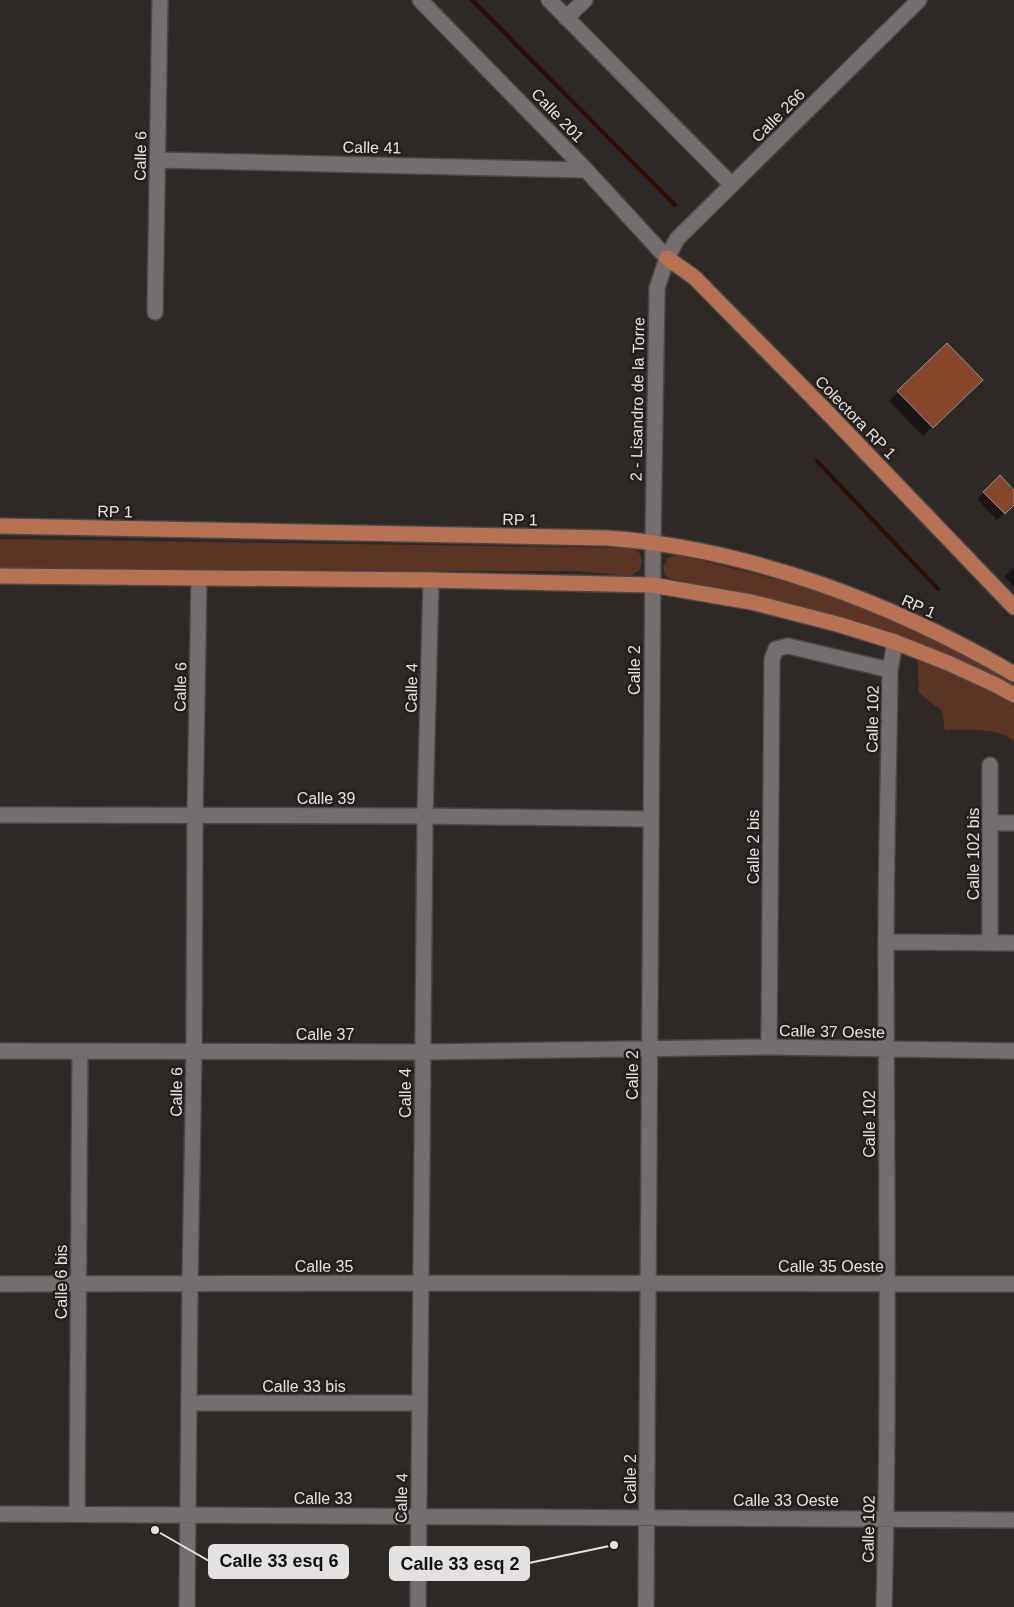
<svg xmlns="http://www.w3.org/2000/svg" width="1014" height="1607" viewBox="0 0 1014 1607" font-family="Arial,sans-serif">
	<rect width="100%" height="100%" fill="#2d2927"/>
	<path fill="#5c3423" d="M0 539 630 548 639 552 642 561 640 570 632 575 627 576 577 571 0 570Z
		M677 555C732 568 789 581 842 600 902 622 960 651 1014 683V693L799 608 669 578 665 575 663 566 668 558Z
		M917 654 995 692 1014 705V743C1006 727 961 730 945 730L942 711 919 693Z"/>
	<path fill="#0007" d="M947 345 981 380 923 436 889 401Z
		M1000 477 1012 489 1014 486V504L997 520 977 499Z
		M1014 567V587L1004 577Z"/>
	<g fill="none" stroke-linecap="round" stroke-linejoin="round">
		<path stroke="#2d0d02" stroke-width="4" d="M472 0 675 205
			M817 461 938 589"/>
	</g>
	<path fill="#86462c" stroke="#95908e" d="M947 343 983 380 933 428 897 391Z
		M1000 475 1014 490V505L1005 514 983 492Z"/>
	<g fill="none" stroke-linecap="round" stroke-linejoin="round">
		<g stroke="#4b4746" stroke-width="18">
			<path id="minor" d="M420 0 586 170 667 258
				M549 0 732 185
				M566 18 585 0
				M157 160 586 170
				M155 312 160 0
				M0 815 425 816 651 819
				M990 823H1014
				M886 942 1014 943
				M990 943V765
				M769 1047 772 659 776 649 788 646 890 670
				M0 1051 423 1052 769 1047 1014 1051
				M0 1284 422 1283 1014 1284
				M189 1403H420
				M0 1514 1014 1520
				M77 1514 80 1051
				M187 1607 190 1284 194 1050 195 815 199 578
				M418 1607 425 816 431 580
				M646 1607 653 542 657 288 667 258 677 239 919 0
				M884 1607C890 1386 886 1164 886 943 886 852 889 761 890 670L895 642"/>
		</g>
		<g stroke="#4b4746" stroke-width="18">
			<path id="major" d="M667 258 694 277 825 410 1014 607
				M0 526 607 538C747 548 893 603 1014 674
				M0 576 431 580 652 585 751 602 837 624 895 642 948 663 996 685 1014 695"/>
		</g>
		<use href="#minor" stroke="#746f6e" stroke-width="15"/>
		<use href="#major" stroke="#b77153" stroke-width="15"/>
	</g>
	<g text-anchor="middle" stroke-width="5" stroke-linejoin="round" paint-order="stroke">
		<g font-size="16" fill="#e4e2e1" stroke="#231f1d">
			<text transform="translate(558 115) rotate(46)" y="6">Calle 201</text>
			<text transform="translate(778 115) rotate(-45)" y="6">Calle 266</text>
			<text transform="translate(372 147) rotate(1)" y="6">Calle 41</text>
			<text transform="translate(140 156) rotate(-89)" y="6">Calle 6</text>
			<text transform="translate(637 399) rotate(-89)" y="6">2 - Lisandro de la Torre</text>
			<text transform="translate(856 417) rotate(46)" y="6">Colectora RP 1</text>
			<text transform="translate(115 511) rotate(1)" y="6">RP 1</text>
			<text transform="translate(520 519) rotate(1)" y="6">RP 1</text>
			<text transform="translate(919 606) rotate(24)" y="6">RP 1</text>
			<text transform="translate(634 670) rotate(-90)" y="6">Calle 2</text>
			<text transform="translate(180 687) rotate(-89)" y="6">Calle 6</text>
			<text transform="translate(411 688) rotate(-89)" y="6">Calle 4</text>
			<text transform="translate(872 719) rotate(-89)" y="6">Calle 102</text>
			<text x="326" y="804">Calle 39</text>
			<text transform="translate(753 847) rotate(-90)" y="6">Calle 2 bis</text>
			<text transform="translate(973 854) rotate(-90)" y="6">Calle 102 bis</text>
			<text transform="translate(832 1031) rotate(1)" y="6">Calle 37 Oeste</text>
			<text x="325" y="1040">Calle 37</text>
			<text transform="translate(632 1075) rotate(-90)" y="6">Calle 2</text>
			<text transform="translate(176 1092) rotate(-89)" y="6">Calle 6</text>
			<text transform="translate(405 1093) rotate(-90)" y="6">Calle 4</text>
			<text transform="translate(869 1124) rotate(-90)" y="6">Calle 102</text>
			<text x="324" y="1272">Calle 35</text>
			<text x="831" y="1272">Calle 35 Oeste</text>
			<text transform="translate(61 1282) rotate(-90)" y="6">Calle 6 bis</text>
			<text x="304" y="1392">Calle 33 bis</text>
			<text transform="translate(630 1479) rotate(-90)" y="6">Calle 2</text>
			<text x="323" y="1504">Calle 33</text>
			<text transform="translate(401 1498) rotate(-89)" y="6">Calle 4</text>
			<text x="786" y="1506">Calle 33 Oeste</text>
			<text transform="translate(868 1529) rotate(-89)" y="6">Calle 102</text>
		</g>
	</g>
	<path fill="none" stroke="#e4e2e1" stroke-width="2" d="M155 1530L209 1561M614 1545L529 1563"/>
	<g fill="#e4e2e1" stroke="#231f1d" stroke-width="2">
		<circle cx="155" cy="1530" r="5"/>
		<circle cx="614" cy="1545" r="5"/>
	</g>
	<g fill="#e4e2e1" stroke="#e4e2e1" stroke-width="2">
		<rect x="209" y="1545" width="139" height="33" rx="5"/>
		<rect x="390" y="1547" width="139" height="33" rx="5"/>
	</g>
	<g font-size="18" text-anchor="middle" font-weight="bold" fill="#111">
		<text x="279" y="1567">Calle 33 esq 6</text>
		<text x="460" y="1570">Calle 33 esq 2</text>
	</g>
</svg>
